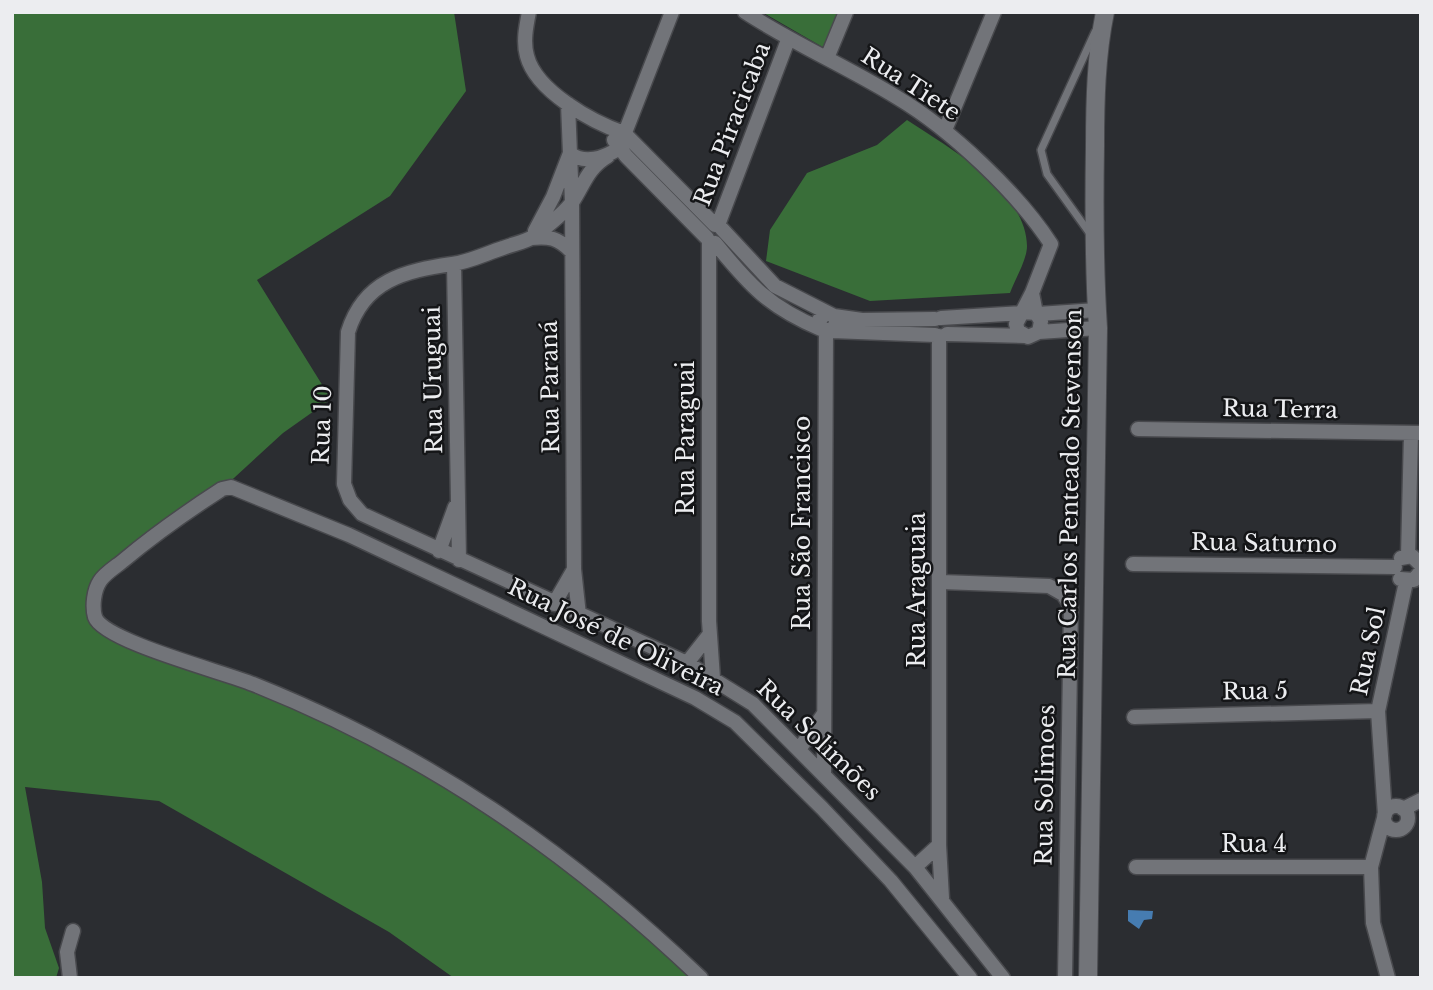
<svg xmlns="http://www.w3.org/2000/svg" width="1433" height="990" viewBox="0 0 1433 990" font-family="'Libre Baskerville',serif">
	<rect width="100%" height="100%" fill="#2b2d31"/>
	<path fill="#396e39" d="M12 12H454L466 91 390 196 257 280 331 399 283 433 222 489 101 580 94 598 106 631 326 715 518 826 701 978H454L389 932 159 801 25 787 42 882 45 928 59 968 56 978H12Z
		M762 12H841L826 49Z
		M907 120C949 148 1026 190 1027 246 1027 260 1015 279 1010 293L870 301 766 261 770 230 807 173 877 145Z"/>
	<path fill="#467cb1" d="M1128 910 1153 911 1152 919 1144 920 1139 929 1128 921Z"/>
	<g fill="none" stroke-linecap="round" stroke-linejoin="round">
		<g stroke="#48494d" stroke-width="10">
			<path id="lane" d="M1091 235 1047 174 1041 150 1095 32"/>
		</g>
		<g stroke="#48494d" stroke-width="17">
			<path id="street" d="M529 12C526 27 523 42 527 56 536 91 592 122 624 133L715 225
				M745 12C794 44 848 67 898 98 950 129 1018 193 1051 244L1032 293
				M827 58 846 12
				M568 104 572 203 574 569 579 615
				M945 130 994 12
				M614 140 626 156 707 238
				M608 156C588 168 585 182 573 201 565 213 545 228 533 237 525 242 513 244 503 248 487 253 469 262 452 264 405 271 364 280 348 332L344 484 350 500 362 514 687 663 753 704 915 867 1003 978
				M718 225 788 40
				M722 229 775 286 834 316 837 324 829 332 819 326V320L825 314
				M535 231 553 197 570 153C584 165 605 158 619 148L672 12
				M531 238C549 236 558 238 571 251
				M709 241V621L713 678
				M715 243C750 286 769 307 821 329
				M454 264 459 560
				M1023 312 1036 313 1041 321 1039 332 1028 337 1018 331 1016 324 1032 293 1036 313
				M1038 314 1097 310
				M834 316 862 320 935 319
				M941 318 1021 313
				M832 331 935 335
				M1039 332 1098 328
				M947 334 1025 336
				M939 336V845L942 898
				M1138 429 1421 433
				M439 551 455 507
				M1408 556 1411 434
				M1401 558 1412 556 1421 565
				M1133 564 1395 567
				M1400 579 1414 580 1421 571
				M941 582 1049 586 1063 594 1071 606 1065 978
				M554 604 573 571
				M687 663 709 635
				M1134 717 1378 711
				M800 748 823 715
				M824 774 826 332
				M1384 818a12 12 0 1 1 24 0a12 12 0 1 1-24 0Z
				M1403 809 1421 800
				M1385 815 1378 711 1406 582
				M1384 818 1371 867 1373 923 1388 978
				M915 867 939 845
				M1136 867H1371
				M70 978 67 952 73 931
				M701 978C567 850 426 753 253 684 224 672 103 641 95 617 92 606 94 590 100 581 105 573 117 566 124 560 155 534 188 511 222 489L231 487 349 535 695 698 735 722 822 808 891 881 970 978"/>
		</g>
		<g stroke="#48494d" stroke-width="20">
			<path id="secondary" d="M1088 978 1098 328C1094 267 1094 207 1095 146 1095 101 1096 56 1105 12"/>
		</g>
		<use href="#lane" stroke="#727479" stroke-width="7"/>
		<use href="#street" stroke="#727479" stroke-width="14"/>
		<use href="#secondary" stroke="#727479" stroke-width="18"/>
	</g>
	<g text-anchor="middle" stroke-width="5" stroke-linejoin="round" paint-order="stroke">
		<g font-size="23" fill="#ecedf0" stroke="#141517">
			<text transform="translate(911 84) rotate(33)" y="8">Rua Tiete</text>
			<text transform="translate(732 124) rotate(-69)" y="8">Rua Piracicaba</text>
			<text transform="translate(433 380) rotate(-91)" y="8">Rua Uruguai</text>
			<text transform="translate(550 387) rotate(-91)" y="8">Rua Paraná</text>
			<text transform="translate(1280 409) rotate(1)" y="8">Rua Terra</text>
			<text transform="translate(322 425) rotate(-88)" y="8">Rua 10</text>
			<text transform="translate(686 438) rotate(-90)" y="8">Rua Paraguai</text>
			<text transform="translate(1070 494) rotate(-89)" y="8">Rua Carlos Penteado Stevenson</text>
			<text transform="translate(802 523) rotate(-90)" y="8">Rua São Francisco</text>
			<text transform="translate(1264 543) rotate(1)" y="8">Rua Saturno</text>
			<text transform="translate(917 590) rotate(-90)" y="8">Rua Araguaia</text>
			<text transform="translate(616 637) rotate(26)" y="8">Rua José de Oliveira</text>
			<text transform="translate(1368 651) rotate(-78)" y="8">Rua Sol</text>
			<text transform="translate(1255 691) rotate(-1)" y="8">Rua 5</text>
			<text transform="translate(819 740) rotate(44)" y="8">Rua Solimões</text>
			<text transform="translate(1045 785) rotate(-89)" y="8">Rua Solimoes</text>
			<text x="1254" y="852">Rua 4</text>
		</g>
	</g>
	<rect width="1433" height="990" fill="none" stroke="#ecedf0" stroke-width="28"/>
</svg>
